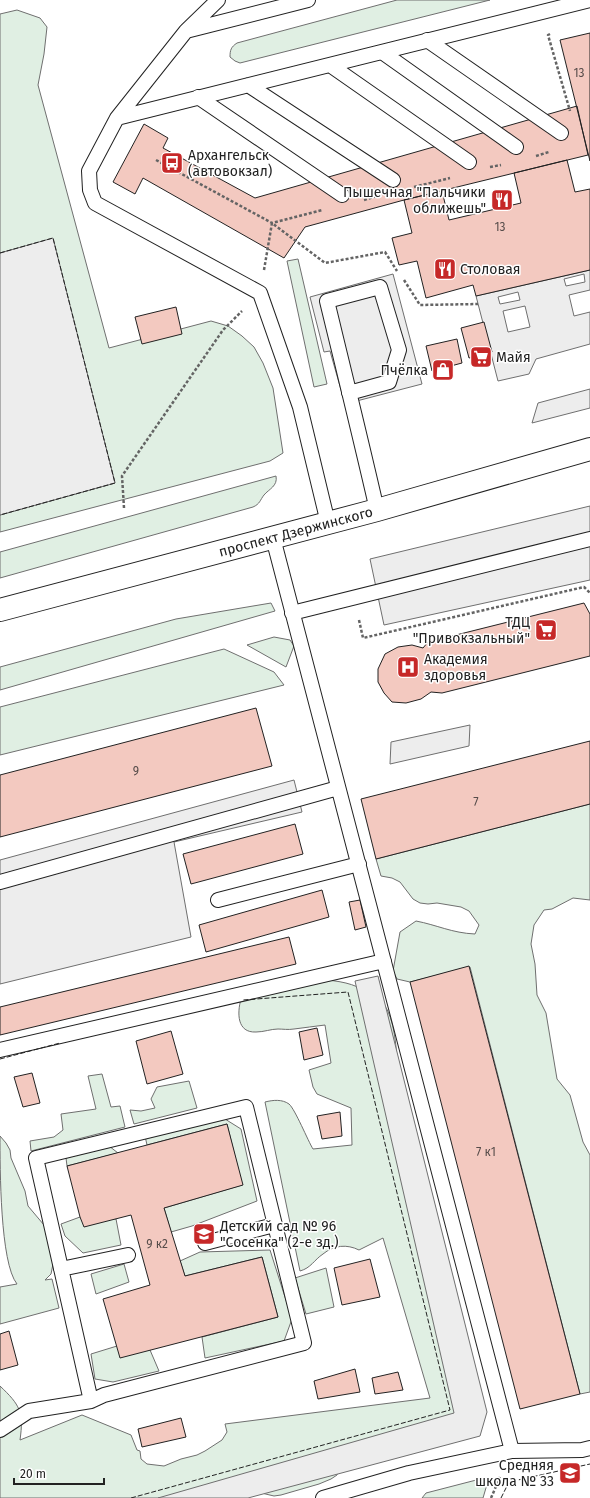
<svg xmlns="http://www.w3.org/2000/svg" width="590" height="1498" viewBox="0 0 590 1498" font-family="'Fira Sans',sans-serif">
	<rect width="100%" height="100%" fill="#fff"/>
	<path fill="#e0efe3" stroke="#6f6f6f" d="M397 0H490L240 63 235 61 230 57C230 50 231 47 237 43Z
		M17 10 40 18 47 27 44 54 38 85 109 348 211 321 228 326 242 336 254 347 263 363 273 388 283 453 270 461 0 532V515L115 483 52 239 0 253V14Z
		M298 259 327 384 314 387 287 261Z
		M276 476C278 486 269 489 264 495 260 500 260 504 253 507L0 578V552Z
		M271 603 275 611 0 690V667L176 619Z
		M274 637 290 640 294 646 286 667 247 645Z
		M224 649 274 672 284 685 0 755V707Z
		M590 804V900L573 898 552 909 544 910 534 925 531 944 535 964 537 995 546 1013 557 1079 570 1095 583 1142 590 1155V1392L580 1394 470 967 410 982 397 979 393 971 400 932 416 921C437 925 452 933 475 934L479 925 469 911 461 907 437 903 428 904 420 903 413 899 400 882 392 878 381 876 376 859Z
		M327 980C346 982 358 985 373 996 377 998 381 1000 383 1003 395 1018 397 1051 397 1069L462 1414 340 1468 337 1475 331 1479 319 1484 281 1495 274 1496 253 1491 223 1498H0V1386C20 1405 24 1412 20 1440L82 1415 131 1435 137 1450 140 1451 141 1459 147 1464 164 1466 181 1459 197 1455 205 1451 222 1440 227 1432 225 1424 430 1398 383 1238 359 1250C347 1244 334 1245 323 1254 314 1260 311 1268 300 1271L265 1102C273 1100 282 1099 289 1104 295 1109 308 1141 313 1149L352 1145 351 1108 317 1094 313 1087 309 1070 331 1063 325 1025C315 1026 304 1028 294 1029 288 1030 283 1029 278 1029 271 1029 264 1032 256 1032 237 1033 237 1013 241 999Z
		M102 1074 111 1107 120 1106 125 1127 31 1151 30 1141 54 1137 63 1130 61 1114 96 1109 88 1076Z
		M189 1081 197 1108 134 1124 130 1110 141 1111 155 1108 151 1099 157 1087Z
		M225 1119 241 1129 257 1201 192 1226 171 1232 164 1208 242 1185 227 1124 147 1145 145 1136Z
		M0 1136 6 1143 10 1150 11 1158 25 1191 28 1206 44 1225 54 1259 51 1274 45 1280 52 1279 59 1308 0 1324V1287L17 1284C0 1263 0 1168 0 1136Z
		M109 1146 118 1153 67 1166 66 1158Z
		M80 1217 116 1219 121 1245 83 1253 65 1236 61 1224Z
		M270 1250 292 1319 284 1341 205 1358 202 1337 278 1317 262 1257 185 1276 180 1261 200 1252Z
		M124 1264 129 1282 96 1294 91 1274Z
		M326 1268 334 1307 306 1314 295 1278Z
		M117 1346 150 1350 159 1371 113 1382 95 1379 91 1354Z
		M484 1478 488 1481 483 1498H422L426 1493Z"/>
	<path fill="#ededed" stroke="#6f6f6f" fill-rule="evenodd" d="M53 238 115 483 0 515V253Z
		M590 270V290L569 295 574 316 590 312V344L536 359 529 374 498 381 476 296ZM584 274 585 282 566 286 564 279ZM518 292 520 300 500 304 498 297ZM525 306 530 327 508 332 503 311Z
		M393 274 422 384 345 404 330 351 324 352 310 297Z
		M590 389V408L532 423 538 403Z
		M590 506V580L384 625 370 559Z
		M470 725 469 746 390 764 391 742Z
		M294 780 302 812 174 842 191 937 0 984V860Z
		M378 976 487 1412 480 1436 248 1498H158L454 1413 355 981Z"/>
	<path fill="#f3c9c0" stroke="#222" d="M590 33V161L560 40Z
		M577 106 588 155 404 200 305 227 284 258 143 178 135 194 113 182 144 124 168 138 163 148 255 198Z
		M567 160 575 192 590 189V270L476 296 473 285 426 298 417 261 399 265 392 238 412 233 404 200 442 191 449 220 521 203 514 173Z
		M176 307 182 334 142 344 135 317Z
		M484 322 492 352 469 358 461 328Z
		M457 339 462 363 432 371 426 346Z
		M584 603 590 614V656L442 693 431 692 421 699 406 703 392 702 384 693 378 682V669L385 654 398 647 412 645 423 648 428 642Z
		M256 708 272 766 0 837V775Z
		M590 741V804L376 859 361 799Z
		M295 824 303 854 191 884 183 854Z
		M322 890 329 917 206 952 199 925Z
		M360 900 366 927 355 930 349 902Z
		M289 937 296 964 0 1035V1007Z
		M469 966 580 1394 520 1409 410 982Z
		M317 1028 323 1055 304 1060 299 1032Z
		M171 1031 183 1074 147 1084 136 1041Z
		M32 1073 40 1103 23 1107 14 1077Z
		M340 1112 342 1136 322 1139 317 1116Z
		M227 1124 243 1185 164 1208 185 1276 262 1257 278 1317 120 1358 103 1299 150 1285 131 1215 84 1227 80 1217 67 1166Z
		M370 1259 380 1297 342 1305 334 1268Z
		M9 1331 18 1365 0 1370V1334Z
		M355 1369 360 1392 318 1399 314 1381Z
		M398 1372 403 1390 375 1394 372 1378Z
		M181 1418 186 1437 142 1447 138 1429Z"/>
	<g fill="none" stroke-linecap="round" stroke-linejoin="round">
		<g stroke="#222" stroke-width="16">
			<path id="service" d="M218 0 186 31 117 118 89 171 90 190 95 203 260 293 300 407 328 523
				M186 31 308 0
				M427 40 561 133
				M382 52 516 147
				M330 65 469 162
				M248 85 393 180
				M198 97 342 195
				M117 118 590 0
				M349 393 389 382 399 350 380 287 327 301C344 371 361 440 377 510
				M273 538 512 1451
				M292 613 590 539
				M0 882 338 788
				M218 900 359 864
				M0 1050 384 961
				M205 1243 274 1225
				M61 1269 128 1255
				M0 1430 29 1411 91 1401 104 1395 304 1343 246 1107 36 1158 91 1401
				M323 1498 409 1473 512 1451 582 1450 590 1448"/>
		</g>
		<g stroke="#222" stroke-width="24">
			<g id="primary">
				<path id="s1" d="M0 610 377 510 590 449"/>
			</g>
		</g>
		<path stroke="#646464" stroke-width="2.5" stroke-dasharray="3 2" stroke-linecap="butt" d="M550 34 548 35 570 111
			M536 156 549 152
			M156 160 272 223 322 210
			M490 167 501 165
			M414 187 450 178
			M364 200 377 196
			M264 270 272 223 325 263 385 252 397 271
			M404 280 420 305 478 304
			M124 508 122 476 223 330 242 311
			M359 620 363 638 584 587 590 593
			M491 1498 500 1477"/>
		<use href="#service" stroke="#fff" stroke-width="14"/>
		<use href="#primary" stroke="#fff" stroke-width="22"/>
		<path stroke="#222" stroke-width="1" stroke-dasharray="5 2" stroke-linecap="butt" d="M0 253 53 238 115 483 0 515
			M0 1059 60 1043
			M131 1498 450 1410 348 992 243 1000
			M501 1498 509 1482 590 1464"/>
	</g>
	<defs>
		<g id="bus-square" transform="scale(1.15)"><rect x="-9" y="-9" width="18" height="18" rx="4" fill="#c62828" stroke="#fff"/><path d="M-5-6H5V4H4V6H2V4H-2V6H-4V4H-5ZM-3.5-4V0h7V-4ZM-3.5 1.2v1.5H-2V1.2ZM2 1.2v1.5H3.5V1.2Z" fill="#fff"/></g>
		<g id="restaurant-square" transform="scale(1.15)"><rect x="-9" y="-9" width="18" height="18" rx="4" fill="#c62828" stroke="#fff"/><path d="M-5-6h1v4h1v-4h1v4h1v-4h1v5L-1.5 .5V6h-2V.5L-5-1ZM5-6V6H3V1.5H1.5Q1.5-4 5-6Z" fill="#fff"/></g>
		<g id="supermarket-square" transform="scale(1.15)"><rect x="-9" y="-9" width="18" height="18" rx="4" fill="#c62828" stroke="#fff"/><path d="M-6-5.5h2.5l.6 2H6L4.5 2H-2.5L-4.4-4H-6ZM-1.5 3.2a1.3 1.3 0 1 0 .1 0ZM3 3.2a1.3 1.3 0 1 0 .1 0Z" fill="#fff"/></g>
		<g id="shop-square" transform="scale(1.15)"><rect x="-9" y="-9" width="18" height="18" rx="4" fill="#c62828" stroke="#fff"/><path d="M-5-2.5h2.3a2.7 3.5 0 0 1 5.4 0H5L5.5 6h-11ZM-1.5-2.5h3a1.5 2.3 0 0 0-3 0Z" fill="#fff"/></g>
		<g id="hospital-square" transform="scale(1.15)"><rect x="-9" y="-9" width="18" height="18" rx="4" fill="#c62828" stroke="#fff"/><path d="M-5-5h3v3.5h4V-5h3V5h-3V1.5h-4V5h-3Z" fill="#fff"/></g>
		<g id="school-square" transform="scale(1.15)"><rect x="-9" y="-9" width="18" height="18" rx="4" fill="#c62828" stroke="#fff"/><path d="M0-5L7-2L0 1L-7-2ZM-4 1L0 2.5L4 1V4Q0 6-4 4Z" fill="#fff"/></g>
	</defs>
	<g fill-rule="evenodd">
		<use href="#bus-square" x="172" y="163"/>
		<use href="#restaurant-square" x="502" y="200"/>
		<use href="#restaurant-square" x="445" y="269"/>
		<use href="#supermarket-square" x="481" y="357"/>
		<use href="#shop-square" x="443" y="370"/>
		<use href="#supermarket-square" x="546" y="630"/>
		<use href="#hospital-square" x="408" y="667"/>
		<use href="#school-square" x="204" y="1234"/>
		<use href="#school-square" x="570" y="1473"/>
	</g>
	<g text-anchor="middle" stroke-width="3" stroke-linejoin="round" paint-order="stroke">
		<g font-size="12" fill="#564c4a">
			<text x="579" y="77">13</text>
			<text x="500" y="231">13</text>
			<text x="136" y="775">9</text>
			<text x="476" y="806">7</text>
			<text x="486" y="1156">7 к1</text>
			<text x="157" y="1248">9 к2</text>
		</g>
		<g font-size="14" fill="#222" stroke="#fff" text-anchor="start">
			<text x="188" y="160">Архангельск<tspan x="188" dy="16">(автовокзал)</tspan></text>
			<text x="486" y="197" text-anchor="end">Пышечная "Пальчики<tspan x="486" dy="16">оближешь"</tspan></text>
			<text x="460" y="274">Столовая</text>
			<text x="496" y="362">Майя</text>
			<text x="428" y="375" text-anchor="end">Пчёлка</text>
			<text x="530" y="627" text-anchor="end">ТДЦ<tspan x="530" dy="16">"Привокзальный"</tspan></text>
			<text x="424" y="664">Академия<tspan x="424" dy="16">здоровья</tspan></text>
			<text x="220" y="1231">Детский сад № 96<tspan x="220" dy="16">"Сосенка" (2-е зд.)</tspan></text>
			<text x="554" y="1470" text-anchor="end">Средняя<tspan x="554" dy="16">школа № 33</tspan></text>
		</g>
		<g font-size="14" fill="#222" stroke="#fff">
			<text dy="5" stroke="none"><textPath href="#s1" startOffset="306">проспект Дзержинского</textPath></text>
		</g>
	</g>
	<path d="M14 1478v6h90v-6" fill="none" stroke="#222222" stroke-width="2"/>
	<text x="20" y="1478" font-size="12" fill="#222222" stroke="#ffffff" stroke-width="3" paint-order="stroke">20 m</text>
</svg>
